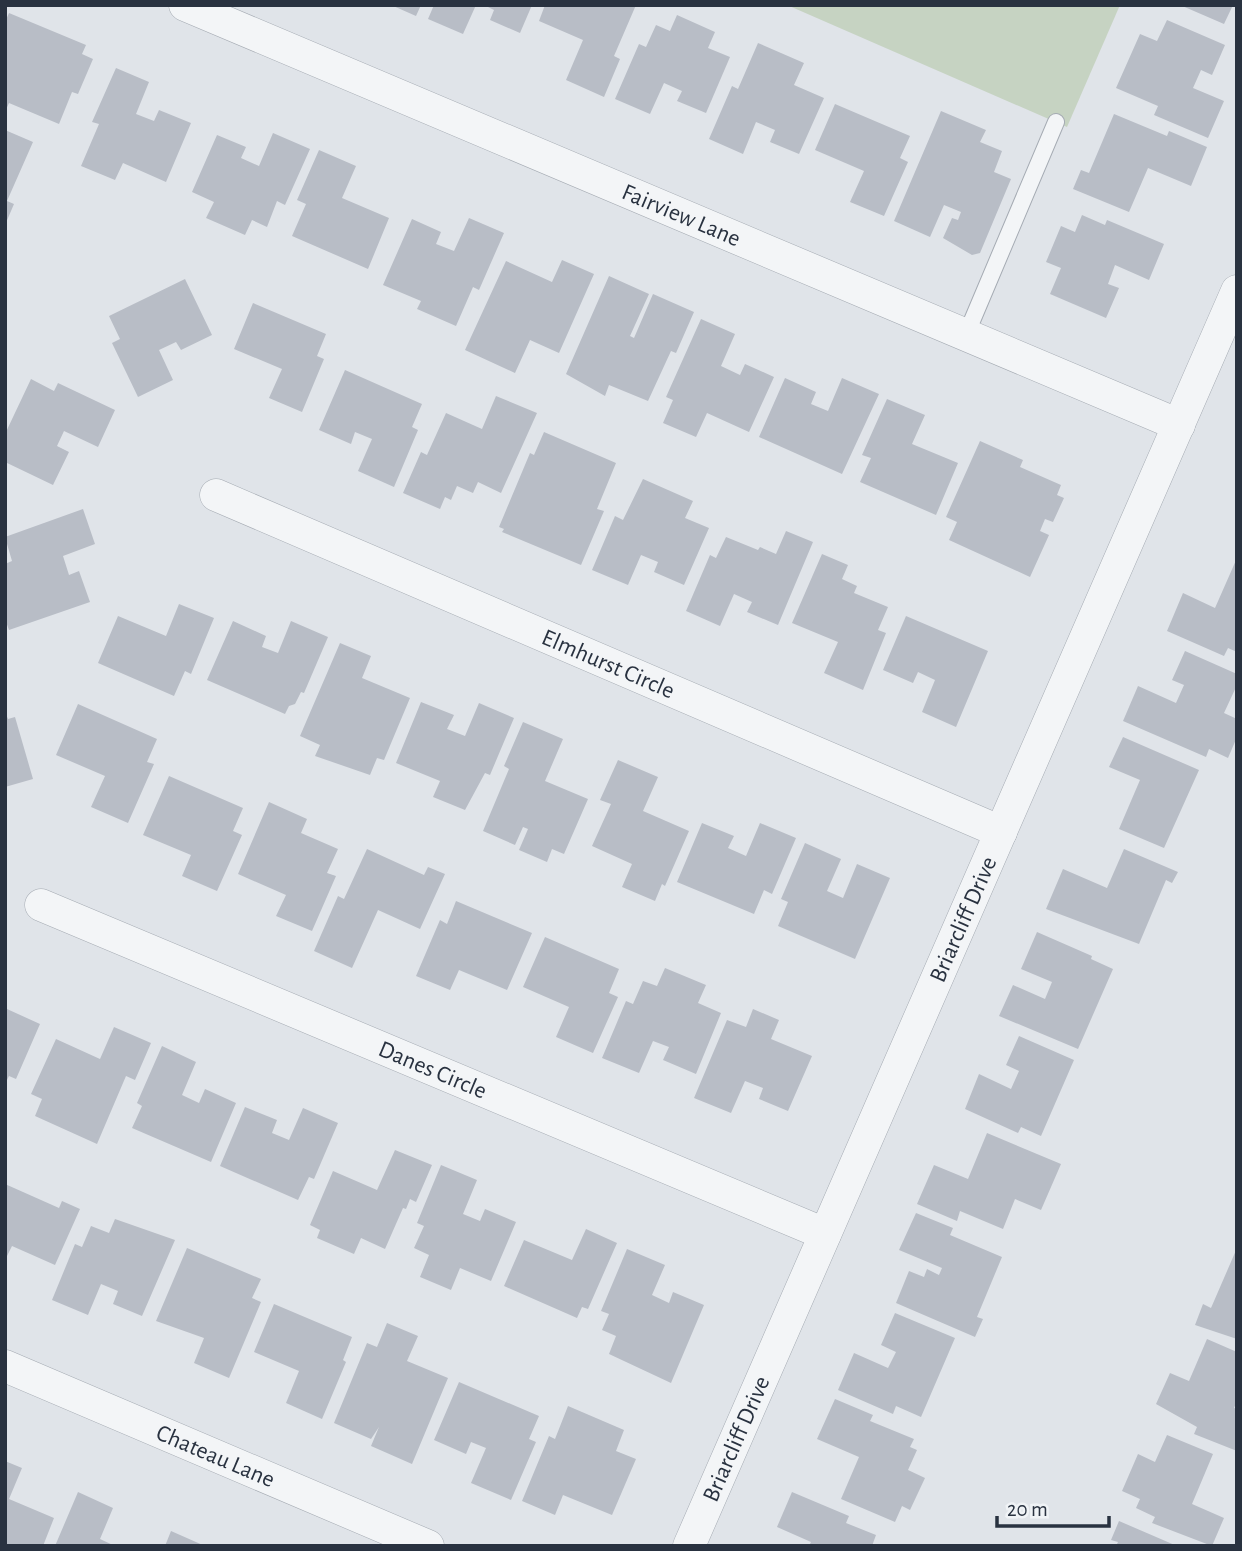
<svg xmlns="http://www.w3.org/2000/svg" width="1242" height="1551" viewBox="0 0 1242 1551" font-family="'Alegreya Sans',sans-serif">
	<rect width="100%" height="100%" fill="#e0e4e9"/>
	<path fill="#c6d3c2" d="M787 5H1120L1067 127Z"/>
	<path fill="#b8bdc6" d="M391 5H421L416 16Z
		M434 5H476L463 34 428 19Z
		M484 5H532L520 33 490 20 494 10Z
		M545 5H636L614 56 620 59 604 97 566 80 583 40 539 21Z
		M1180 5H1233L1224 24Z
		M9 13 86 45 82 54 93 59 78 94 72 92 59 124 9 103 5 112V22Z
		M677 15 715 32 708 48 730 57 706 113 677 101 682 91 664 83 650 114 615 99 639 44 646 47 656 25 670 31Z
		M1167 20 1225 45 1212 75 1201 70 1193 88 1224 101 1208 138 1154 115 1158 106 1116 88 1140 34 1157 41Z
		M758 43 804 63 794 85 824 98 799 154 770 142 775 130 756 122 743 154 709 139 732 86 738 89Z
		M116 68 149 82 136 114 154 121 159 110 191 123 166 182 123 163 115 180 81 166 99 124 92 122Z
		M835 104 910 136 900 158 908 162 884 216 850 202 864 171 815 150Z
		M941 111 986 130 980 142 1002 151 994 172 1011 179 980 253 972 255 943 238 952 218 958 220 961 212 944 205 930 237 894 221Z
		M1114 114 1167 136 1169 131 1207 147 1191 186 1148 168 1129 212 1073 189 1081 170 1089 173Z
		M5 130 33 142 7 201 14 204 5 225Z
		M273 133 310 149 285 205 277 201 267 227 252 220 245 235 206 218 214 202 192 192 217 135 246 147 241 158 259 166Z
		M319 150 356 166 342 198 389 218 368 269 292 236 306 204 297 200Z
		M1082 215 1105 225 1107 220 1164 244 1149 280 1115 265 1108 284 1119 288 1106 318 1050 294 1061 268 1046 262 1061 226 1075 232Z
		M469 218 504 233 479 290 473 287 456 326 417 309 421 301 383 285 412 219 441 232 436 244 454 251Z
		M562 260 594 274 559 353 530 340 515 373 465 350 506 261 552 282Z
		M609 276 649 294 630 336 634 338 653 294 694 312 676 353 671 351 648 401 609 385 605 396 566 374Z
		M185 279 212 335 181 350 176 342 159 350 173 380 138 397 112 343 120 339 109 316Z
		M253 303 326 334 317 356 324 359 302 412 269 398 282 369 234 349Z
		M701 319 735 334 721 366 740 375 745 364 774 377 749 432 707 413 696 437 663 423 673 400 666 397Z
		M345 370 422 404 412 427 418 430 394 487 358 471 372 439 355 432 351 444 319 430Z
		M785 378 816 392 811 404 828 411 842 378 879 394 842 474 759 437Z
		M31 379 54 391 58 383 115 410 98 447 64 431 57 446 69 452 53 485 5 462V434Z
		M496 396 537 413 501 493 478 482 473 493 457 486 451 500 445 497 440 509 403 493 421 452 427 455 446 413 482 429Z
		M887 399 925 415 912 444 958 463 936 515 860 482 871 458 862 455Z
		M544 432 616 463 597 509 604 511 581 565 502 532 504 529 499 527 530 453 534 455Z
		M980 441 1023 460 1020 467 1061 485 1057 495 1064 498 1053 522 1045 519 1040 531 1049 535 1030 577 949 540 957 522 946 517Z
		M643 479 693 501 685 518 709 528 684 585 654 572 658 562 641 555 628 585 592 570 615 516 623 520Z
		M83 509 95 544 63 556 69 575 79 571 90 602 9 630 5 619V564L12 561 5 537Z
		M786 531 813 542 778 625 747 612 752 602 734 594 720 626 686 611 710 555 716 558 726 537 758 550 760 547 776 554Z
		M822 554 848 565 842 579 857 586 854 593 888 607 878 630 886 633 863 690 824 673 838 642 792 623Z
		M1237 558V652L1228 648 1224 656 1167 631 1183 593 1215 608Z
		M179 604 214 618 191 674 185 671 174 696 98 663 118 616 166 636Z
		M906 616 988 651 956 727 922 712 935 680 918 672 913 683 883 670Z
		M233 621 266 636 262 647 278 653 291 621 328 637 304 693 301 692 295 704 289 706 285 714 207 680Z
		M340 643 371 656 362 678 410 698 384 760 377 758 370 775 315 756 320 745 300 736Z
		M1185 651 1237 674V685L1224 713 1237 719V737L1228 758 1209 749 1206 757 1123 721 1138 686 1176 703 1184 685 1172 680Z
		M421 702 454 715 447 729 465 736 479 703 514 718 490 775 485 773 465 810 433 797 440 781 396 763Z
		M78 704 157 739 147 762 154 764 128 823 91 807 105 776 56 755Z
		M5 712 8 719 15 717 33 779 5 787Z
		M523 722 563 739 545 781 588 799 564 854 552 849 547 862 519 850 528 829 523 827 515 845 483 831 509 769 504 766Z
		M1123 737 1199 770 1164 848 1119 829 1140 780 1109 767Z
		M618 760 658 777 643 811 689 831 665 886 662 884 655 901 622 887 632 864 592 846 611 804 600 800Z
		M169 776 243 808 233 831 242 835 217 891 182 876 191 855 143 835Z
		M269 802 307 819 301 833 338 849 327 873 336 876 312 931 276 916 286 895 238 874Z
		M702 823 734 836 728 848 746 856 760 823 796 838 772 894 764 890 754 914 677 882Z
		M805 843 841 859 827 891 843 898 857 864 890 878 855 959 778 926 788 902 781 899Z
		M367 849 424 875 428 867 445 874 420 929 378 910 352 968 314 951 338 896 344 899Z
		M1124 849 1178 872 1172 883 1166 880 1139 944 1046 909 1063 869 1107 888Z
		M456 901 532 933 507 990 459 970 450 990 416 976 440 920 447 924Z
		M1037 932 1092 956 1091 959 1113 969 1078 1049 999 1016 1013 985 1045 999 1052 982 1021 969Z
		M545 937 619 969 609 993 618 997 593 1053 556 1037 569 1007 523 987Z
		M665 968 706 985 698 1003 721 1013 696 1074 663 1060 669 1047 653 1041 639 1073 602 1058 626 1001 633 1004 643 981 657 986Z
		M7 1009 40 1024 16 1079 9 1076 5 1084Z
		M753 1009 779 1020 771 1039 812 1056 788 1111 759 1099 763 1088 745 1081 731 1113 694 1098 727 1020 746 1027Z
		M114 1027 151 1043 135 1080 126 1076 97 1144 35 1116 42 1099 31 1094 56 1039 100 1059Z
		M1019 1036 1074 1060 1041 1136 1021 1127 1018 1133 965 1109 979 1074 1011 1089 1019 1071 1006 1065Z
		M162 1046 196 1062 182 1095 199 1103 205 1089 236 1103 211 1162 132 1128 142 1106 137 1103Z
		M245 1107 277 1120 272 1133 289 1140 303 1108 338 1123 314 1179 309 1177 298 1200 220 1166Z
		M987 1133 1061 1164 1041 1210 1015 1199 1003 1229 960 1211 957 1221 917 1204 934 1165 968 1179Z
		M395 1150 432 1165 416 1202 410 1199 406 1209 403 1208 385 1249 361 1238 354 1254 317 1238 320 1230 310 1225 333 1171 377 1190Z
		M441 1165 477 1180 463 1214 480 1221 485 1209 516 1222 491 1281 460 1268 451 1290 420 1277 429 1255 414 1248 424 1226 417 1223Z
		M5 1184 59 1208 62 1201 80 1209 55 1265 12 1246 5 1260Z
		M916 1213 953 1228 950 1235 1002 1257 977 1317 983 1319 975 1337 896 1303 909 1271 924 1277 927 1269 939 1275 942 1268 899 1250Z
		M115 1219 175 1240 142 1316 113 1304 118 1291 101 1284 88 1315 52 1300 75 1244 82 1247 91 1226 109 1233Z
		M586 1229 617 1243 588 1309 582 1307 577 1318 504 1286 524 1240 572 1260Z
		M187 1248 261 1279 252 1298 261 1302 229 1378 194 1363 204 1338 156 1321Z
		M1237 1248V1339L1195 1325 1203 1304 1211 1308Z
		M627 1249 665 1265 652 1295 669 1303 673 1292 704 1305 671 1383 609 1354 616 1336 602 1330 609 1314 601 1311Z
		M274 1304 352 1337 343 1360 346 1362 322 1419 286 1403 299 1371 254 1352Z
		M895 1313 955 1338 921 1417 896 1406 893 1414 838 1390 854 1353 888 1368 896 1352 881 1345Z
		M387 1323 418 1336 407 1361 448 1378 412 1464 371 1446 379 1427 371 1439 334 1423 367 1343 377 1347Z
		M1207 1339 1237 1352V1401L1234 1408 1237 1409V1451L1194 1434 1197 1427 1156 1404 1170 1373 1189 1381Z
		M459 1382 539 1416 529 1439 536 1442 511 1500 471 1483 486 1448 471 1442 466 1454 434 1440Z
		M835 1399 873 1415 870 1421 914 1439 910 1447 917 1450 908 1470 925 1478 910 1510 902 1506 895 1522 841 1499 859 1457 817 1439Z
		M568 1406 624 1430 616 1451 636 1459 612 1515 563 1495 555 1515 522 1501 549 1436 555 1439Z
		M1167 1435 1213 1454 1192 1504 1224 1518 1212 1546 1152 1523 1155 1517 1136 1508 1140 1499 1122 1491 1138 1454 1155 1462Z
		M5 1461 22 1468 9 1499 54 1518 43 1546H5Z
		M78 1492 113 1508 100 1539 115 1546H55Z
		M792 1492 849 1516 846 1523 876 1535 872 1546H809L811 1542 777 1527Z
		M1119 1521 1177 1546H1116L1118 1542 1111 1540Z
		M171 1531 205 1546H165Z"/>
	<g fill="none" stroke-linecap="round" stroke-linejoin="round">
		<g stroke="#a5abb3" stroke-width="18">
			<path id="lane" d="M966 335 1056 122"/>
		</g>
		<g stroke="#a5abb3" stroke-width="33">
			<g id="street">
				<path id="s1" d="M185 5 1179 425"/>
				<path id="s2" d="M216 495 1001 832"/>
				<path id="s3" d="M41 905 825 1234"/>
				<path id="s4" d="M5 1366 428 1546"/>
				<path id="s5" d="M689 1546 1237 291"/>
			</g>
		</g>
		<use href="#lane" stroke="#f3f5f7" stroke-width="16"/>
		<use href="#street" stroke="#f3f5f7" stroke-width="32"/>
	</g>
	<g text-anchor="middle" stroke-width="7" stroke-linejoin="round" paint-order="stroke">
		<g font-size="24" fill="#293240" stroke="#f0f3f6">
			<text dy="8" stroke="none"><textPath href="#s1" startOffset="539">Fairview Lane</textPath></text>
			<text dy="8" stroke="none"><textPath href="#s2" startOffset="427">Elmhurst Circle</textPath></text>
			<text dy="8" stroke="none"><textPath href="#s5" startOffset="684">Briarcliff Drive</textPath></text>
			<text dy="8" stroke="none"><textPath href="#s3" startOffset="425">Danes Circle</textPath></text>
			<text dy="8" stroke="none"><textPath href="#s5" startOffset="117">Briarcliff Drive</textPath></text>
			<text dy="8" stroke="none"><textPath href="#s4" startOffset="229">Chateau Lane</textPath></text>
		</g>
	</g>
	<rect width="1242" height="1551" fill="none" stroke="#293240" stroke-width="14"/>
	<path d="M997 1516v10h112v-10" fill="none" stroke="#293240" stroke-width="3.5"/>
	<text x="1007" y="1516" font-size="21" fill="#293240" stroke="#f0f3f6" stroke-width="5" paint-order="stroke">20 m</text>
</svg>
